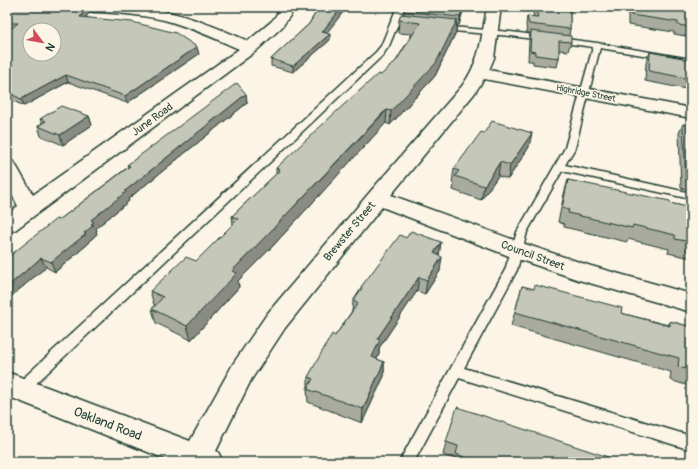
<svg xmlns="http://www.w3.org/2000/svg" width="698" height="469" viewBox="0 0 698 469" font-family="Pangolin,sans-serif">
	<rect width="100%" height="100%" fill="#fcf5e5"/>
	<filter id="ink" filterUnits="userSpaceOnUse"><feTurbulence type="fractalNoise" baseFrequency=".025" numOctaves="2"/><feDisplacementMap in="SourceGraphic" scale="8" xChannelSelector="R" yChannelSelector="G"/><feConvolveMatrix kernelMatrix="1 2 1 2 8 2 1 2 1" color-interpolation-filters="sRGB"/></filter>
	<g filter="url(#ink)">
		<g fill="none" stroke-linecap="round" stroke-linejoin="round">
			<g stroke="#1f3d34" stroke-width="3">
				<path id="service" d="M397 7H405L389 46 382 56 26 393 21 395 16 393 14 389 16 385 376 52 381 46Z
					M439 26 511 32 597 43 691 59V63L600 48 575 148 565 165 691 193V199L562 171 527 232 517 270 464 368 691 436V450L459 378 414 462H399L505 270 517 232 565 148 593 47 511 36 442 30H439Z"/>
			</g>
			<g stroke="#1f3d34" stroke-width="3">
				<path id="minor" d="M63 7C88 7 115 5 140 7 178 11 214 26 248 41L272 21 282 7H296L282 27 256 51 15 230 7 232V214L18 206 7 185V160L14 162 33 195 239 49C214 38 190 27 164 20 134 13 101 12 70 11L65 10Z
					M487 7H501L494 58 489 70 691 108V118L484 79 474 94 391 195 525 244 591 266 691 294V312L579 280 509 256 382 207 285 328 251 380 216 451 218 452 223 462H173L7 396V372L190 441 233 364 267 314 370 192 462 86C481 60 481 38 487 7Z"/>
			</g>
			<use href="#service" fill="#fcf5e5" fill-rule="evenodd"/>
			<use href="#minor" fill="#fcf5e5" fill-rule="evenodd"/>
		</g>
		<path fill="#a9ab9f" stroke="#1f3d34" d="M7 7 89 13 86 17 199 54 127 103 68 82 24 106 7 98V32L10 30H7Z
			M319 7H347L326 33 330 40 293 72 271 66V59L309 24Z
			M405 7H464L459 25H457L456 32 435 76 390 125 386 123 382 127 269 250 238 281 239 287 191 340 156 323 152 309 155 305H154L150 291 196 261 233 224 232 216 276 174V168L381 75 396 61 412 34 398 33 399 20 403 15Z
			M532 7H570V29L569 36 571 42 568 51 559 50V58L557 67 533 64V61H528L529 40 530 33H527L526 25 527 16 534 17 532 10Z
			M628 7H691V37L674 34V32L628 25Z
			M650 52 691 61V90L645 81 646 63Z
			M246 94 247 103 128 199 129 201 96 228 97 231 96 232 97 234 88 242 89 243 55 272 46 267 8 299 11 305 7 309V258L59 220 128 167 127 165Z
			M89 116 92 125 63 145 41 136 38 126 42 123 40 119Z
			M683 124 691 125V190L681 188 679 133Z
			M529 147 508 179 498 176 481 200 453 190 454 184 452 183 454 169Z
			M568 180 691 208V258L668 253 669 249 628 239 627 242 564 227V224L558 222 564 194Z
			M406 238 441 242 439 255 440 271 425 294 417 291 379 348V354L377 359 384 362V376L362 423 308 402 307 389 308 387V377L335 336 352 311 353 301 361 289V287Z
			M522 286 621 313 668 325 670 321 691 327V383L689 386 670 380 671 372 511 326Z
			M446 442 623 462H454L455 459 443 455Z"/>
		<path fill="#8a8b82" stroke="#1f3d34" d="M88 7 89 13 81 23 80 17Z
			M342 7H347L322 39V32Z
			M463 7H464L459 25 460 17Z
			M457 20 456 32 435 76 390 125 391 111Z
			M330 34V40L293 72V66Z
			M197 47 199 54 127 103 125 96Z
			M66 75 68 82 24 106 21 99Z
			M246 94 247 103 128 199 129 201 96 228 97 231 96 232 97 234 88 242 89 243 55 272 51 262 84 233 91 220 125 191Z
			M387 110 386 123 269 250 238 281 239 287 191 340 187 326 232 271Z
			M89 116 92 125 63 145 60 135Z
			M532 133 529 147 508 179 510 165Z
			M500 162 498 176 481 200 484 186Z
			M441 242 439 256 434 253Z
			M442 257 440 271 425 294 427 280Z
			M41 258 46 267 8 299 11 305 7 309V287Z
			M419 277 417 291 379 348V354L371 371 372 357 377 339Z
			M384 362V376L362 423 363 409Z"/>
		<path fill="#c5c7b9" stroke="#1f3d34" fill-rule="evenodd" d="M7 7H87L80 17 132 22 176 33 197 47 125 96 66 75 21 99 7 92V32L18 23H7ZM30 30H54V54H30Z
			M319 7H342L322 32 330 34 293 66 271 59 309 24Z
			M405 7H463L460 17 404 11Z
			M535 7H570V29L529 24 527 16 538 17Z
			M631 7H691V27L678 25V22L631 15Z
			M401 14 457 20 436 63 391 111 387 110 383 113 267 235 232 271 237 273 187 326 152 309 163 297 150 291 186 257 196 261 238 219 232 216 280 170 276 168 338 110 378 74 381 75 396 61 420 23 399 20Z
			M531 31 571 36V42L559 41V58L535 55V52L530 51Z
			M650 52 683 58V59L691 61V79L649 71Z
			M237 83 246 94 125 191 126 192 91 220 94 222 91 224 94 225 84 233 86 234 51 262 41 258 7 287V258L56 219 59 220 130 166 127 165Z
			M61 106 89 116 60 135 38 126 46 121 40 119Z
			M492 121 532 133 510 165 500 162 484 186 455 176 459 171 454 169 481 132 484 133Z
			M683 124 691 125V179L686 178Z
			M568 180 670 201V203L691 208V242L675 239V235L633 225 632 228 568 213 569 210 562 208Z
			M411 231 441 242 434 253 442 257 427 280 419 277 377 339 380 340 372 357 384 362 363 409 307 389 313 379 308 377 332 334 335 336 358 303 353 301 362 288 361 287 400 235 406 238Z
			M535 285 622 308 621 313 670 326V321L691 327V370L678 367 679 358 515 312 522 286 534 289Z
			M457 407 623 462H479L456 454 458 446 446 442Z"/>
	</g>
	<g text-anchor="middle" stroke-width="3" stroke-linejoin="round" paint-order="stroke">
		<g font-size="9" fill="#1f3d34" stroke="#fcf5e5">
			<text transform="translate(586 93) rotate(11)" y="3">Highridge Street</text>
		</g>
		<g font-size="11" fill="#1f3d34" stroke="#fcf5e5">
			<text transform="translate(152 119) rotate(-36)" y="4">June Road</text>
			<text transform="translate(349 231) rotate(-50)" y="4">Brewster Street</text>
			<text transform="translate(533 255) rotate(20)" y="4">Council Street</text>
		</g>
		<g font-size="13" fill="#1f3d34" stroke="#fcf5e5">
			<text transform="translate(108 423) rotate(21)" y="5">Oakland Road</text>
		</g>
	</g>
	<rect width="698" height="469" fill="none" stroke="#fcf5e5" stroke-width="24"/>
	<rect x="12" y="12" width="674" height="445" fill="none" stroke="#1f3d34" stroke-width="1.5" filter="url(#ink)"/>
	<g transform="translate(42 42) rotate(122)"><circle r="19" fill="#fcf5e5" stroke="#a4ab9e"/>
	<path d="M0-3L7 15L0 10L-7 15Z" fill="#d1495b"/>
	<text y="-6" font-size="11" font-weight="bold" text-anchor="middle" fill="#1f3d34">N</text>
	</g>
</svg>
